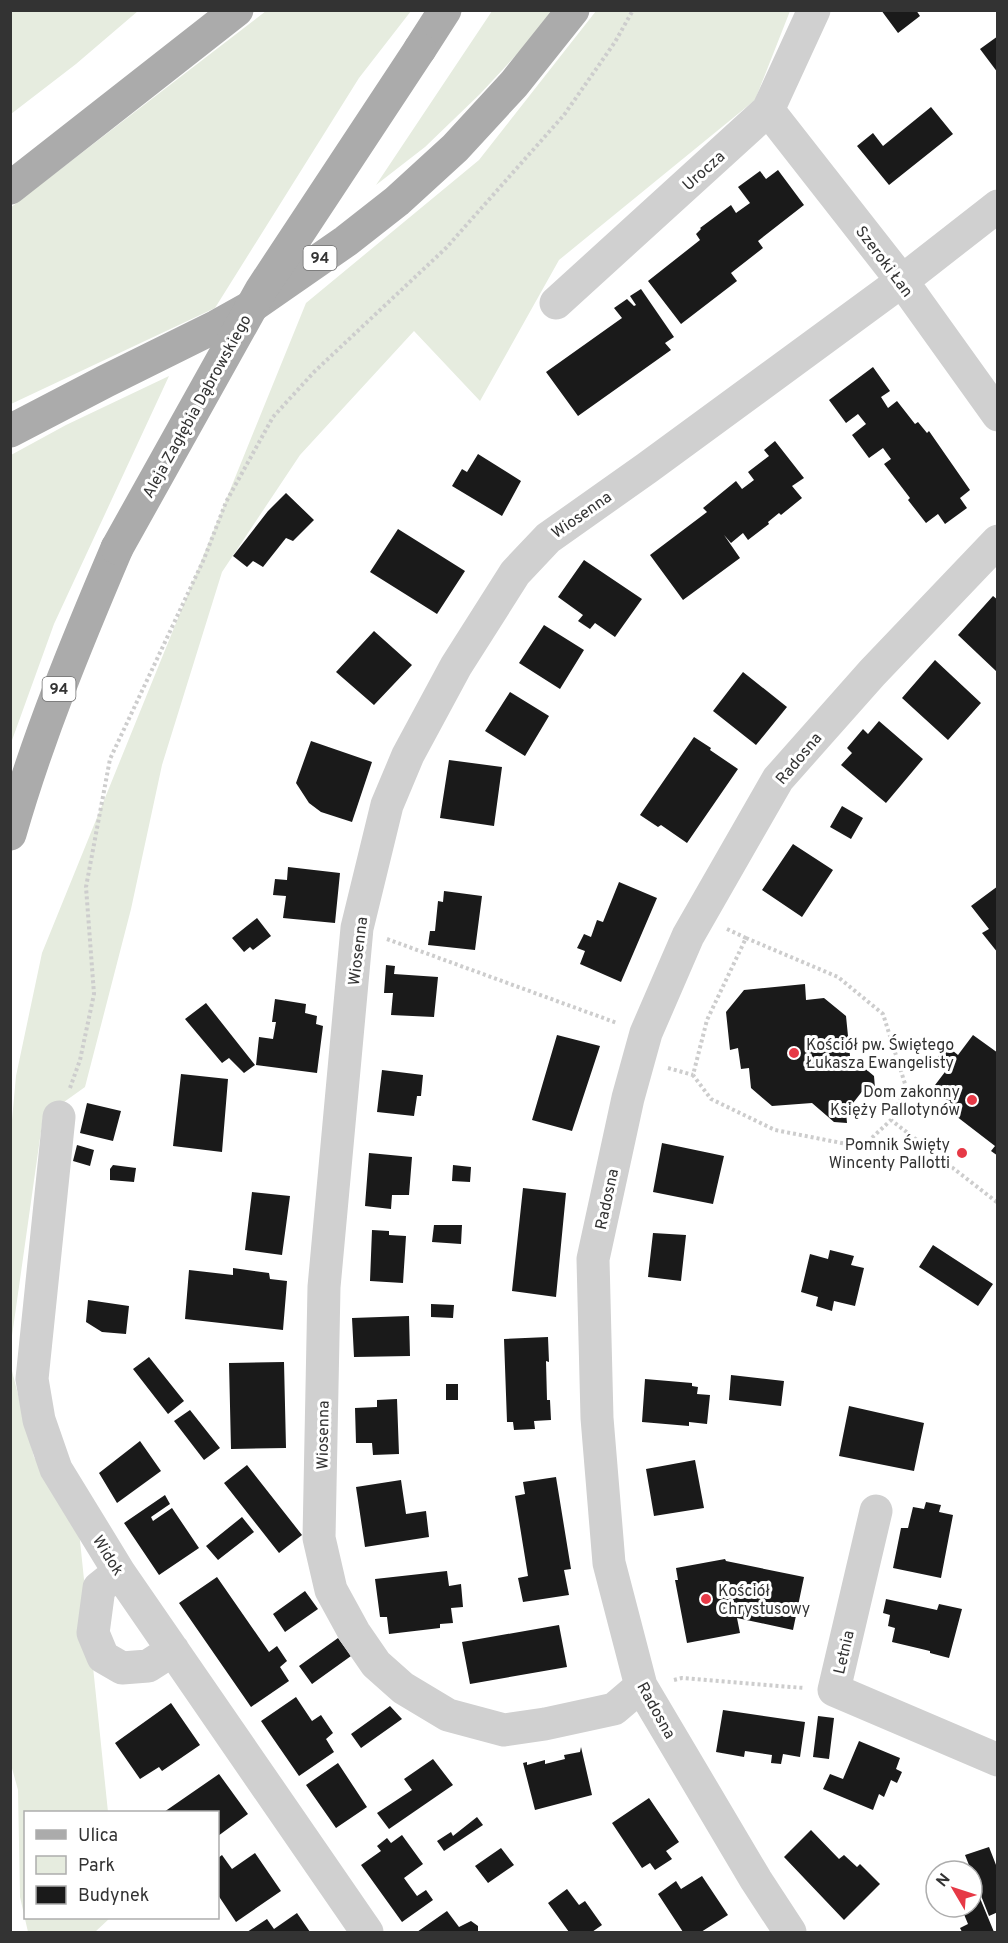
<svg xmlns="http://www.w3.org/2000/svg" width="1008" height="1943" viewBox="0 0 1008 1943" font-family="Overpass,sans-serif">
	<rect width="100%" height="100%" fill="#fff"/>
	<path fill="#e6ecdf" d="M11 10H138V11L76 64 11 114Z
		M266 11H411L359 78 215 308 11 404 10 208Z
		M492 11H557L480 94 425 147 376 185Z
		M596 11H790L755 100 559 260 480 401 414 331 300 455 222 572 162 765 131 909 85 1087 43 1117 11 1343V1131L16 1076 42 953 306 303 479 160Z
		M169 376 54 624 11 743V455L66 425Z
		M10 1363 34 1457 79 1531 108 1812H26V1918H110L95 1932H28L20 1897 18 1790 10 1761Z"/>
	<path fill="#1a1a1a" d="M881 10H916L920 16 898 33Z
		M998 36V73L980 49Z
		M931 107 953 134 889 185 857 146 873 133 883 146Z
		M778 170 804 205 758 241 763 248 731 273 737 281 681 324 648 281 700 240 696 234 701 229 700 228 731 205 736 213 750 203 738 187 760 171 766 179Z
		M641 289 674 337 665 343 671 350 578 416 546 372 622 318 614 308 627 299 634 306 636 305 630 296Z
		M873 367 890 391 881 397 888 408 897 401 915 424 918 422 927 433 929 431 970 490 960 498 967 508 945 524 938 514 926 523 908 500 910 498 884 464 891 459 883 448 869 458 852 435 866 424 858 414 846 423 829 400Z
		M775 441 804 478 792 486 802 498 781 515 779 513 768 522 769 524 748 540 743 533 731 543 724 535 740 558 683 600 650 555 707 512 703 508 736 481 742 489 754 480 748 472 769 456 764 450Z
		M478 454 521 481 502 516 452 486 462 469 467 472Z
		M286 493 314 520 293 541 286 538 263 567 253 561 247 567 233 556 268 511Z
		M398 529 465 571 437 614 370 572Z
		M584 560 642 599 615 637 595 623 590 629 578 621 583 615 558 597Z
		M993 596 998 600 996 671 958 635Z
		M544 625 584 650 560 689 519 663Z
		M374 631 412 665 374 705 336 672Z
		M935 660 981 703 948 740 902 698Z
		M743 672 787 707 756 745 713 711Z
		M510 692 549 716 525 756 485 731Z
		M879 721 923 759 886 803 841 765 852 753 847 748 863 729 868 734Z
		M694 737 711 748 710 750 738 769 687 843 661 825 658 827 640 815Z
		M311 741 372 762 352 822 321 812 309 803 296 783Z
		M449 760 502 767 494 826 440 818Z
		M842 806 863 818 851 839 830 827Z
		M793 844 833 870 802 917 762 890Z
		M288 867 340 873 335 923 283 918 286 896 273 895 275 879 287 880Z
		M619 882 657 898 621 982 580 964 585 951 577 948 584 934 591 937 597 920 603 922Z
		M998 886V953L982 933 989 929 971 906Z
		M444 891 482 896 475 950 428 945 430 931H435L438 901 443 902Z
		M257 918 271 936 253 950 250 947 244 952 232 938Z
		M386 965 395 966 394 974 438 977 434 1017 391 1015 393 993H384Z
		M805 984 806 1000 824 998 846 1016 850 1056 874 1076 875 1088 864 1089 846 1112 847 1123 834 1122 812 1103 772 1106 751 1088 749 1068 741 1069 738 1048 730 1050 726 1012 744 990Z
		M275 999 306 1004 305 1013 317 1016 316 1024 323 1026 317 1073 256 1065 259 1037 273 1039 276 1022H272Z
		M206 1003 255 1065 244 1073 229 1058 222 1063 185 1019Z
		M557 1035 600 1046 572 1131 532 1120Z
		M973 1035 998 1053V1156L991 1151 995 1146 956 1116 960 1111 932 1089 948 1068 936 1059 947 1046 958 1055Z
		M382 1070 423 1075 421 1096H417L414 1116 377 1112Z
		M181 1074 228 1079 222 1152 173 1146Z
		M87 1103 121 1111 113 1141 80 1133Z
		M662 1143 724 1156 713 1204 653 1192Z
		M77 1145 94 1150 90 1166 73 1161Z
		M369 1153 412 1157 409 1195H392L391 1209 365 1206Z
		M113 1165 136 1168 134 1182 110 1180V1169Z
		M453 1165 471 1167 470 1182 452 1181Z
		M523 1188 566 1193 556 1297 512 1291Z
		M252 1192 290 1196 282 1255 245 1250Z
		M434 1225H462L461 1244 432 1242Z
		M372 1230 389 1231V1235L406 1236 403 1283 370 1281Z
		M653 1233 686 1235 681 1281 648 1277Z
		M933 1245 993 1284 978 1306 919 1267Z
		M830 1250 854 1256 851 1265 864 1268 855 1306 834 1301 832 1311 816 1306 818 1297 801 1292 810 1254 828 1259Z
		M233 1268 269 1273 270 1279 287 1281 283 1330 185 1319 189 1270 233 1275Z
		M88 1300 129 1306 126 1334 102 1332 86 1322Z
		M431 1304 454 1305 453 1318 431 1317Z
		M409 1316 410 1356 354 1357 352 1318Z
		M548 1337 549 1362 546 1361 547 1400H550L551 1420 534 1421 535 1429 514 1430 513 1422H507L504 1339Z
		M149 1357 184 1401 168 1414 133 1369Z
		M284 1362 286 1448 231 1449 229 1363Z
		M731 1375 784 1381 781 1406 729 1400Z
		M645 1379 692 1383V1386L698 1387 697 1394 710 1395 707 1424 689 1422V1426L642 1422Z
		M446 1384H458V1400H446Z
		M397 1399 399 1454 373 1455 372 1443H356L355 1408 377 1407V1400Z
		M849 1406 924 1423 914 1471 839 1456Z
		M190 1410 220 1448 204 1460 174 1421Z
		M140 1441 161 1471 117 1503 99 1473Z
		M695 1460 704 1508 654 1516 646 1469Z
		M247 1465 302 1535 279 1553 224 1483Z
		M556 1477 571 1569 564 1570 569 1595 523 1602 518 1578 528 1576 515 1496 525 1494 523 1482Z
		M401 1480 406 1514 426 1511 429 1537 365 1547 356 1487Z
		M165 1495 170 1504 151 1517 153 1521 172 1508 199 1548 159 1575 124 1523Z
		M926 1502 941 1505 939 1512 953 1515 941 1578 893 1568 901 1528H908L913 1507 924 1509Z
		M242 1517 254 1532 218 1560 206 1546Z
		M725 1559 726 1561 804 1577 793 1630 737 1618 740 1633 687 1643 675 1580H678L676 1568Z
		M447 1571 449 1586 461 1584 463 1607 451 1608 453 1623 440 1624V1628L389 1634 387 1617H380L375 1579Z
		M217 1577 269 1652 277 1646 287 1661 280 1667 289 1681 251 1707 179 1603Z
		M305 1591 318 1609 285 1632 273 1614Z
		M886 1599 937 1610 939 1604 962 1609 949 1658 930 1653V1651L892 1642 895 1628 888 1626 890 1615 883 1613Z
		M559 1625 567 1667 470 1684 462 1642Z
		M338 1638 351 1656 312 1684 299 1666Z
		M296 1697 312 1721 321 1715 333 1733 326 1739 334 1752 299 1776 261 1721Z
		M171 1703 200 1745 162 1771 159 1767 140 1779 115 1743Z
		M390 1706 402 1719 361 1748 351 1734Z
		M723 1710 805 1722 800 1757 783 1754 781 1764 771 1763 772 1755 745 1751 744 1757 716 1752Z
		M818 1716 834 1718 829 1759 813 1757Z
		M859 1741 900 1758 896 1769 902 1772 897 1783 891 1780 884 1797 879 1794 873 1810 823 1789 830 1774 843 1779Z
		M581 1747 592 1795 535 1810 523 1763 527 1762V1765L545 1760V1764L565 1759 564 1755 580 1752Z
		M433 1759 453 1785 389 1829 377 1813 412 1790 404 1779Z
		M338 1763 367 1807 336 1828 306 1785Z
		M219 1774 248 1814 218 1836V1812H164Z
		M649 1798 679 1842 666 1851 672 1859 655 1870 650 1863 642 1868 612 1823Z
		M477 1817 483 1825 444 1851 437 1841 451 1832 453 1836Z
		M811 1830 839 1859 844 1855 857 1867 860 1864 880 1884 844 1920 784 1857Z
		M402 1835 423 1864 404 1878 417 1896 426 1890 433 1900 402 1922 361 1865 381 1851 377 1846 387 1838 391 1843Z
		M989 1847 998 1870V1912L989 1916 965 1855Z
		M501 1848 514 1865 488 1883 475 1866Z
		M255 1853 281 1891 236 1922 218 1895V1858L222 1855 232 1869Z
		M702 1876 728 1915 701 1932H683L658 1894 676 1881 681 1889Z
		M567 1889 579 1905 585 1901 602 1925 592 1932H569L548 1903Z
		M977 1891 994 1932H962L960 1928 968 1924 961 1907H972V1892Z
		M447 1911 459 1927 471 1921 478 1926V1932H417Z
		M297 1913 310 1932H247L267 1919 274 1929Z"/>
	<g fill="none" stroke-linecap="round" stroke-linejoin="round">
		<path stroke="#cdcdcd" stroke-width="4" stroke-dasharray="3 3" stroke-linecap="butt" d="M727 929 746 938 707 1020 693 1075 711 1099 775 1130 862 1147 891 1120
			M746 938 838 977 883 1014 906 1087 891 1120 998 1203
			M387 939 617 1023
			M668 1068 693 1075
			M70 1088 80 1060 94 994 86 887 110 759 204 559 226 502 273 417 314 372 446 248 564 115 615 42 633 10
			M674 1680 682 1678 804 1688"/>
		<path stroke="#d0d0d0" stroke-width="33" d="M768 110 902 281 998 415
			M556 303 768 110 814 10
			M59 1117 32 1379 39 1420 56 1469 119 1572 367 1932
			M876 1511 834 1690 998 1760
			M119 1572 99 1588 93 1633 103 1657 122 1668 148 1666 173 1650
			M641 1686 614 1709 545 1724 504 1730 448 1715 403 1688 376 1664 354 1632 331 1590 319 1538 324 1287 357 928 387 805 408 755 456 666 515 573 548 538 647 468 902 281 998 206
			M790 1932 756 1880 641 1686 609 1563 597 1418 593 1259 628 1098 646 1033 688 936 778 779 872 673 998 541"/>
		<path stroke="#ababab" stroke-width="33" d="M420 49 445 10
			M10 188 237 10
			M10 431 106 381 217 326 251 307 346 241 397 201 455 148 514 84 573 10
			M10 834C38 736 77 642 117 548"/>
		<path stroke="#ababab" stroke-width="33" d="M117 548 261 290 420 49"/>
	</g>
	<g fill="#e63946" stroke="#fff" stroke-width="2">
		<circle cx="794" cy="1053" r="6"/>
		<circle cx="972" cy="1100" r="6"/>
		<circle cx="962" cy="1153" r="6"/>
		<circle cx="706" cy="1599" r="6"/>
	</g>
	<g text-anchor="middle" stroke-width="6" stroke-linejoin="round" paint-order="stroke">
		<g fill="#fff" stroke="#707070" stroke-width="1.5">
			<rect x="303.5" y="246" width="33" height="24" rx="4.5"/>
			<rect x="42.5" y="677" width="33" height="24" rx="4.5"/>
		</g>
		<g font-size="15" font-weight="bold" fill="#333">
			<text x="320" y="263">94</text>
			<text x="59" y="694">94</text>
		</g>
		<g font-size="16" fill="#333" stroke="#fff">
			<text transform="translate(703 170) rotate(-42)" y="6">Urocza</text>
			<text transform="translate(885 261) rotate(53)" y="6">Szeroki Łan</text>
			<text transform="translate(196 406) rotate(-61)" y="6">Aleja Zagłębia Dąbrowskiego</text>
			<text transform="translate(581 514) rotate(-35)" y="6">Wiosenna</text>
			<text transform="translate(798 758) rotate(-50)" y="6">Radosna</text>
			<text transform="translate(357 951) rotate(-83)" y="6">Wiosenna</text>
			<text transform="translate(606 1199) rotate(-78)" y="6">Radosna</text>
			<text transform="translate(322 1435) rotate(-89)" y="6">Wiosenna</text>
			<text transform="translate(109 1555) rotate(58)" y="6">Widok</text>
			<text transform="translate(843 1652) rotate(-77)" y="6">Letnia</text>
			<text transform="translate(657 1710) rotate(61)" y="6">Radosna</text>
		</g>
		<g font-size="16" fill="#333" stroke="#fff" text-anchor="start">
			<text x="806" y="1050">Kościół pw. Świętego<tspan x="806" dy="18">Łukasza Ewangelisty</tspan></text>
			<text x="960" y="1097" text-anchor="end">Dom zakonny<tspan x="960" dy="18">Księży Pallotynów</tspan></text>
			<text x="950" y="1150" text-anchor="end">Pomnik Święty<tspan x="950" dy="18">Wincenty Pallotti</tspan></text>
			<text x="718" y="1596">Kościół<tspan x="718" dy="18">Chrystusowy</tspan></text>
		</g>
	</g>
	<rect width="1008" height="1943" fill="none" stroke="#333333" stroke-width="24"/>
	<rect x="24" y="1811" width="195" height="108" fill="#ffffff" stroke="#adadad" stroke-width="1.5"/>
	<rect x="36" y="1830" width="30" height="9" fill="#ababab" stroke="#adadad" stroke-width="1.5"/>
	<text x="78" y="1841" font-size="18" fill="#333333">Ulica</text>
	<rect x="36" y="1856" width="30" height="18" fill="#e6ecdf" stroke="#adadad" stroke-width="1.5"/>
	<text x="78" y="1871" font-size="18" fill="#333333">Park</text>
	<rect x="36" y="1886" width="30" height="18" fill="#1a1a1a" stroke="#adadad" stroke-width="1.5"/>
	<text x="78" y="1901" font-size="18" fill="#333333">Budynek</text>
	<g transform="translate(954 1889) rotate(309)"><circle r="28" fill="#ffffff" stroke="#adadad" stroke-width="1.5"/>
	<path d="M0-4.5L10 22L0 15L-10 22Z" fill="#e63946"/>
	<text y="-9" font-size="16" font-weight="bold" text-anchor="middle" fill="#333333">N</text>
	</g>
</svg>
